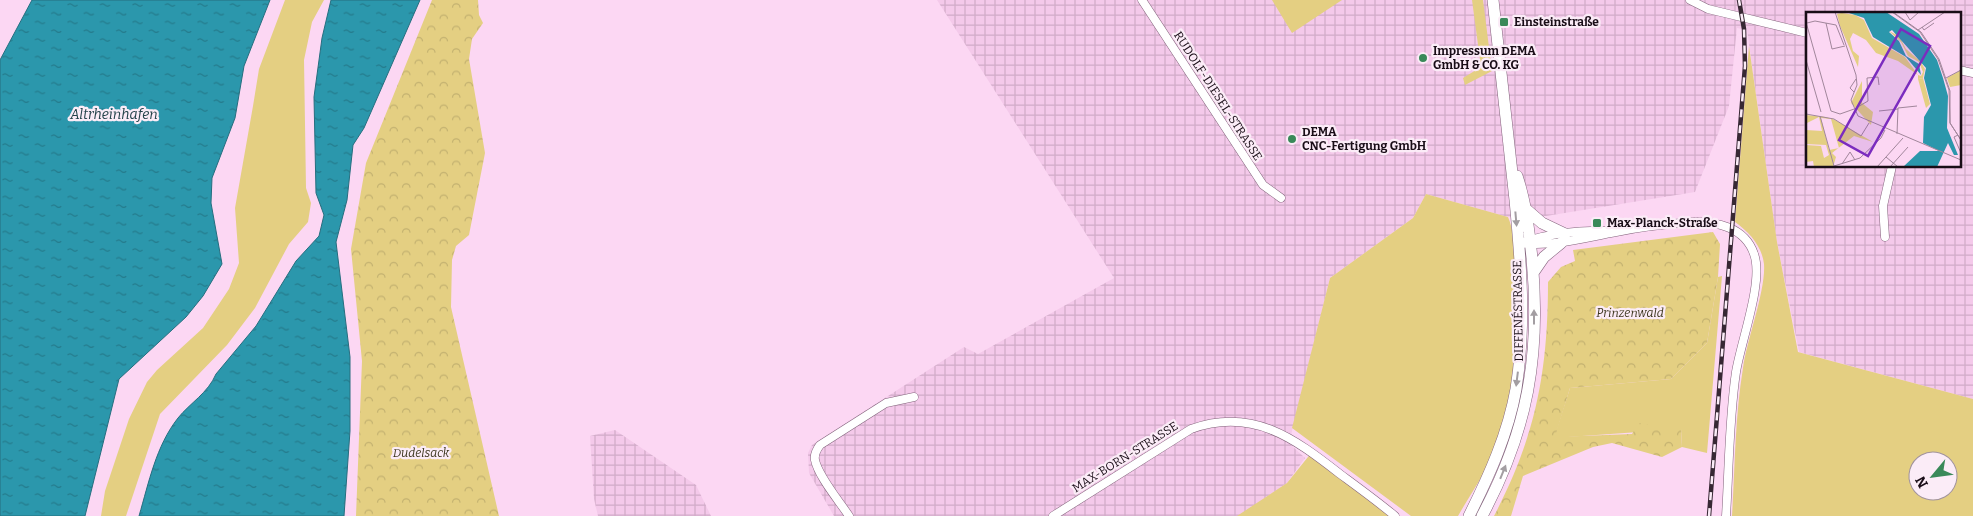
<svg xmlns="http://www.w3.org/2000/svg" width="1973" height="516" viewBox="0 0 1973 516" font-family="Bitter,serif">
	<defs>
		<pattern id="industrial-grid" width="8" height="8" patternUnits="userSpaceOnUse" patternTransform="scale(1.25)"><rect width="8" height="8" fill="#f4c9ea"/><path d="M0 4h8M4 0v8" fill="none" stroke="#d1abc8"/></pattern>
		<pattern id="forest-crowns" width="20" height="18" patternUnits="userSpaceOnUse" patternTransform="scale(1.25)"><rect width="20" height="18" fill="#e4cf82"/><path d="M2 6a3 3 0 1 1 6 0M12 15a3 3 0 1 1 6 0" fill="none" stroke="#c3b170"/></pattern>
		<pattern id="water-ripples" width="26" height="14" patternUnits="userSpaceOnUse" patternTransform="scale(1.25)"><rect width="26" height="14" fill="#2b97ac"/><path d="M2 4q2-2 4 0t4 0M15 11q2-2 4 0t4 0" fill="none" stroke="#247a8b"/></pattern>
	</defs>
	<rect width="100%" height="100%" fill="#fcd7f3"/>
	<path fill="url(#industrial-grid)" fill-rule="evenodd" d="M937 0H1973V399L1799 352 1777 242 1747 30 1737 28 1729 106 1695 192 1546 216 1508 217 1426 194 1413 218 1330 278 1289 443 1305 458 1287 483 1239 516H834L809 473 808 453 812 445 964 347 978 354 1114 278ZM1807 14H1959V166H1807Z
		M615 430 696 485 711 516H598L594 499 590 436Z"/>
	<path fill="#e4cf82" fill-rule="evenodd" d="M285 0H324L312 22 304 60 306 188 311 203 308 222 289 244 255 308 227 345 160 414 126 516H101L105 491 129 419 147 382 157 370 203 328 229 289 239 263 235 208 253 106 259 69Z
		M1272 0H1342L1292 33Z
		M1472 0H1483L1492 71 1465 85 1463 78 1481 67Z
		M1749 46 1777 242 1798 352 1973 399V516H1732C1735 467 1735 416 1743 368 1747 339 1766 290 1764 264 1762 246 1749 232 1735 222ZM1918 461H1948V491H1918Z
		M1426 194 1508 217C1514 231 1514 246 1515 262 1520 320 1518 399 1494 453 1484 475 1470 495 1458 516H1411L1292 428 1330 278 1413 218Z
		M1722 276 1707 453 1682 447 1681 429 1554 438 1570 388 1671 379 1707 343 1718 277Z
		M1312 452 1395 516H1237L1287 483Z"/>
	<path fill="url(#forest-crowns)" d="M432 0H478L479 15 483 23 472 39 469 59 485 153 469 235 456 246 452 260 451 307 499 516H356L362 361 351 249 366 163Z
		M1713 232 1720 244 1718 277 1707 343 1671 379 1570 388 1555 437 1632 434 1639 423 1681 429 1682 447 1662 457 1612 443 1593 447 1523 476 1511 516H1494C1536 436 1548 371 1548 282L1561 267 1575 261 1573 250Z"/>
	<path fill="url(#water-ripples)" stroke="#266e7f" d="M32 0H270L244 66 235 118 212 178 211 203 222 264 203 296 186 317 119 379 85 516H0V60Z
		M331 0H420L364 128 353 145 347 200 336 242 350 357V431L344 516H139C149 482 156 446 178 418 190 403 208 393 216 374L256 326 296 261 319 236 324 215 316 193 314 97 322 38Z"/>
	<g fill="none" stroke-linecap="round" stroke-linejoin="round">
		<g stroke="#83637c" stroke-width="9">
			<path id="minor" d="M1142 0 1263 185 1281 198
				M1690 0 1708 9 1807 33
				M1959 70 1973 73
				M1885 237 1883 206 1892 166
				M1526 241C1551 234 1580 230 1606 231
				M1519 243C1553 247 1583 238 1616 232 1640 227 1666 224 1691 222 1716 221 1745 227 1754 254 1764 281 1741 341 1736 372 1729 419 1729 469 1726 516
				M849 516C840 502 818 476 815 460 814 455 817 449 820 445L886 403 914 397
				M1053 516 1191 429C1252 407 1294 438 1340 474 1359 488 1377 501 1395 516"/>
		</g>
		<g stroke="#83637c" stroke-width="12">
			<path id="secondary" d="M1527 210 1542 223 1565 234
				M1533 273 1544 257 1561 243
				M1469 516C1489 476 1508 434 1516 389 1526 326 1521 263 1515 200 1508 133 1500 67 1493 0
				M1482 516C1528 430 1541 355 1532 258 1529 230 1526 203 1517 176"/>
		</g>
		<use href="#minor" stroke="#fff" stroke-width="8"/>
		<use href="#secondary" stroke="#fff" stroke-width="11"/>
		<g stroke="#372834" stroke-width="4.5">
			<path id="rail" d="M1709 516 1745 66 1744 29 1739 0"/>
		</g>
		<use href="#rail" stroke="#fbecf7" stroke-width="2.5" stroke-dasharray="8" stroke-linecap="butt"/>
	</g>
	<defs><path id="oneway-solid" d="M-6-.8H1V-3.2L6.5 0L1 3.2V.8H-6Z" transform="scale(1.25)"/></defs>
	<g fill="#a39ea2">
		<use href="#oneway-solid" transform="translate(1516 219) rotate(85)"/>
		<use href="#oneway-solid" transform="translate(1534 317) rotate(-90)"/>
		<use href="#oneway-solid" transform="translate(1517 379) rotate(97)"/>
		<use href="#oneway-solid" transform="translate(1503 472) rotate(-68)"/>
	</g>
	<g fill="#398959" stroke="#fbecf7" stroke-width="2">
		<rect x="1499" y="17" width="10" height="10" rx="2.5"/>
		<circle cx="1423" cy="58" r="5"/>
		<circle cx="1292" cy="139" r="5"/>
		<rect x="1592" y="218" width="10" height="10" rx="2.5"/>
	</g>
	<g text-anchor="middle" stroke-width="4.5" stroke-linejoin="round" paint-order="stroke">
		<g font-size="12" font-weight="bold" fill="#190d17" stroke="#fbecf7" text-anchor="start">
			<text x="1514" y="26">Einsteinstraße</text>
			<text x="1433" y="55">Impressum DEMA<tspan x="1433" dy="14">GmbH &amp; CO. KG</tspan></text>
			<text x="1302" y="136">DEMA<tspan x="1302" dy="14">CNC-Fertigung GmbH</tspan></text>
			<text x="1607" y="227">Max-Planck-Straße</text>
		</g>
		<g font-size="12" fill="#190d17" stroke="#fbecf7">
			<text transform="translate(1218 96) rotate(57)" y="4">RUDOLF-DIESEL-STRASSE</text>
			<text transform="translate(1518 311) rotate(-91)" y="4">DIFFENÉSTRASSE</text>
			<text transform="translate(1125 457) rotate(-32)" y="4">MAX-BORN-STRASSE</text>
		</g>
		<g font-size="12" font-style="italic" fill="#3c361e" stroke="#fbecf7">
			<text x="1630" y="317">Prinzenwald</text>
			<text x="421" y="457">Dudelsack</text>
		</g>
		<g font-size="14" font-style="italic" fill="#23424a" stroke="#fbecf7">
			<text x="114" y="119">Altrheinhafen</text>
		</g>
	</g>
	<g transform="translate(1806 12)">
		<rect width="155" height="155" fill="#fcd7f3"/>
		<path d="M83 19 93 24 100 37 114 49 119 57 117 66 112 67V63L115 64 117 60 113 50 102 44 95 30ZM56 69V91L67 100 65 113 45 91ZM0 103 20 105 29 108 67 130 48 124 26 141 30 145 27 155H8L7 149 0 150V133L15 134 18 146 23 143 20 133 0 132V118L16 119 13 105 1 111ZM15 106 25 107 33 136 23 138Z" fill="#e4cf82" fill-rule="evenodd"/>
		<path d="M30 0 49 3 58 8 66 26 99 45 112 63 92 49 70 41 60 28 47 21 44 27 47 39 53 44 52 55 34 14 31 2 35 1ZM155 58V73L144 75 141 66ZM117 66 124 92 120 96 112 67Z" fill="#e4cf82"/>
		<path d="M40 0H80L113 22 131 48 137 66 142 84 141 116 152 143H148L142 131 131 155H97L114 139H133L117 131 118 105 125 93 118 66 120 56 86 18 83 20 93 29 100 44 113 52 115 63 100 45 67 25 58 6Z" fill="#2b97ac"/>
		<path fill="none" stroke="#a1869b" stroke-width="1" d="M29 0 50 63 51 73 45 88 52 104 155 148M86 0 114 20 132 47 143 78 144 111 155 128M87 0 115 20 133 47 144 79V111L155 128M99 0 104 8 113 0M0 10 25 99 34 102 51 96M1 11 9 9 30 13 38 33M20 11 26 37 39 34M116 15 118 18 128 11M112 18 139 0M0 48 15 100M140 66 155 58M48 80 44 76 50 67M50 96 62 89 61 66 72 65 73 73M73 99 92 97M0 102 28 107 55 124 63 111M14 104 28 154M91 122 92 96 111 94M152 123 148 125 155 141M80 145 92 155M36 152 44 140 49 148M28 154 54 146 75 126 79 118M71 155 97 126M84 155 102 135"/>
		<path fill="#7b2cbf" fill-opacity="0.15" stroke="#7b2cbf" stroke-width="2.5" d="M95 17 124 34 62 144 33 128Z"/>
		<rect width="155" height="155" fill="none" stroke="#190d17" stroke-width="2.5"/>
	</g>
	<g transform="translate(1933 476) rotate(241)"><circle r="24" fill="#fbecf7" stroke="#a1939d"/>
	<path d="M0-4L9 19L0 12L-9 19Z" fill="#398959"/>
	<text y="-8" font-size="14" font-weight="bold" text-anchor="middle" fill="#190d17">N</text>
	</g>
</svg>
